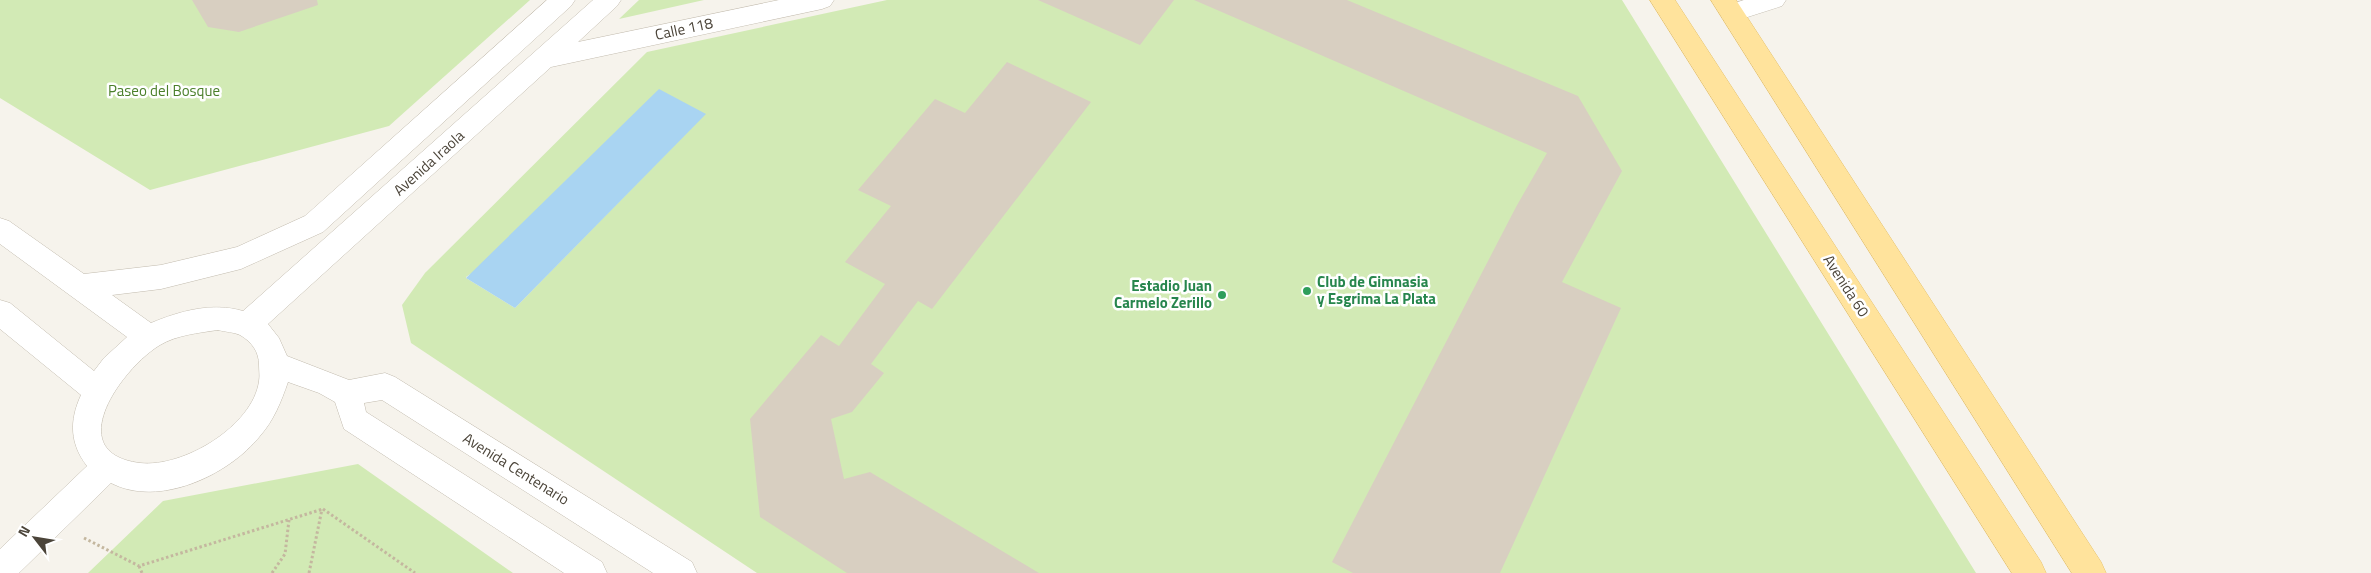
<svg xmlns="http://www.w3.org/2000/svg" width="2371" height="573" viewBox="0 0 2371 573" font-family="'Titillium Web',sans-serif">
	<rect width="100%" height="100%" fill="#f6f3ec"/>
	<path fill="#d2eab5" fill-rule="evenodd" d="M0 0H530L389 126 150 190 0 98Z
		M639 0H704L619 19Z
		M887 0H1622L1976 573H757L411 343 402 305 425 273 647 52ZM705 114 515 308 466 278V277Z
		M358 464 513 573H88L163 501Z"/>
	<path fill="#a9d4f2" d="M659 89 706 114 515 308 466 278Z"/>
	<path fill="#d8cfc1" d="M192 0H317L318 5 239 32 208 27Z
		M1038 0H1174L1140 45Z
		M1194 0H1347L1578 96 1622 171 1562 282 1621 308 1500 573H1353L1332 562 1516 207 1547 153Z
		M1007 62 1091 102 932 309 918 301 871 364 884 373 852 412 831 419 844 479 870 472 1039 573H847L760 517 750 419 821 335 839 346 885 284 845 262 891 206 858 190 935 99 965 113Z"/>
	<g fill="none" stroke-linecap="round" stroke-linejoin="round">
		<g stroke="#c2bbae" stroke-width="1">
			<path id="minor" d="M547 0H575L571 6 323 232 241 269 161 289 112 295 151 323C180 311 212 302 243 311L593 0H621L617 6 578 42 779 0H834L830 6 822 9 551 67 268 324 279 338 287 356 349 380 385 373 395 377 692 562 697 573H653L382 400 364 403 366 412 602 562 607 573H564L344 429 335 402 319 393 288 382C281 402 274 420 260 436 229 475 159 508 111 483L19 573H0V549L87 466C70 444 69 421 81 395L0 329V300L10 303 94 371 104 358 127 337 0 244V218L9 221 84 274 161 265 237 247 305 216ZM218 330C225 332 234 332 240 335 252 342 259 352 259 365 259 370 260 376 259 381 253 426 183 468 140 463 60 453 122 368 160 345 177 335 198 333 218 330Z
				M1744 0H1786L1782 6 1732 22 1723 19 1720 13 1723 7Z"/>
		</g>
		<g stroke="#e6c16a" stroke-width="1">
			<path id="major" d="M1650 0H1675L2041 562 2046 573H2012Z
				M1711 0H1736L2101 562 2106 573H2072Z"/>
		</g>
		<path stroke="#c4b79f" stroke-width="3" stroke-dasharray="2.5 2.5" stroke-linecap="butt" d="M323 509 415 573
			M84 538 139 566 323 509
			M139 566 142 573
			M272 573 285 554 289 520
			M309 573 322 509"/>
		<use href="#minor" fill="#fff" fill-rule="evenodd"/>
		<use href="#major" fill="#ffe39c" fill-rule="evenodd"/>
	</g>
	<g fill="#2e9e5b" stroke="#fff" stroke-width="2">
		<circle cx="1307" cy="291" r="5"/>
		<circle cx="1222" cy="295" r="5"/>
	</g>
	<g text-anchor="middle" stroke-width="5" stroke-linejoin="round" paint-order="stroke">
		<g font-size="15" fill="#4b4439" stroke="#fff">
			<text transform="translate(684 29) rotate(-12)" y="5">Calle 118</text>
			<text transform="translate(429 163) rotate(-42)" y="5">Avenida Iraola</text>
			<text transform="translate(1846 286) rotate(57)" y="5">Avenida 60</text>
			<text transform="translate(516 469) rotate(32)" y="5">Avenida Centenario</text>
		</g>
		<g font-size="15" fill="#4a7f2a" stroke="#fff">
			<text x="164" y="96">Paseo del Bosque</text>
		</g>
		<g font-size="15" font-weight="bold" fill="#27864d" stroke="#fff" text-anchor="start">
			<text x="1317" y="287">Club de Gimnasia<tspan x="1317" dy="17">y Esgrima La Plata</tspan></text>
			<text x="1212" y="291" text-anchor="end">Estadio Juan<tspan x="1212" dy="17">Carmelo Zerillo</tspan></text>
		</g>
	</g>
	<g transform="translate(35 538) rotate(301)" stroke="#ffffff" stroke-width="4" paint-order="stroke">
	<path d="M0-4L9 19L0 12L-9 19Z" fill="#4b4439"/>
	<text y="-8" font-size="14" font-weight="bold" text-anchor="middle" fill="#4b4439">N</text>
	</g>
</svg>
